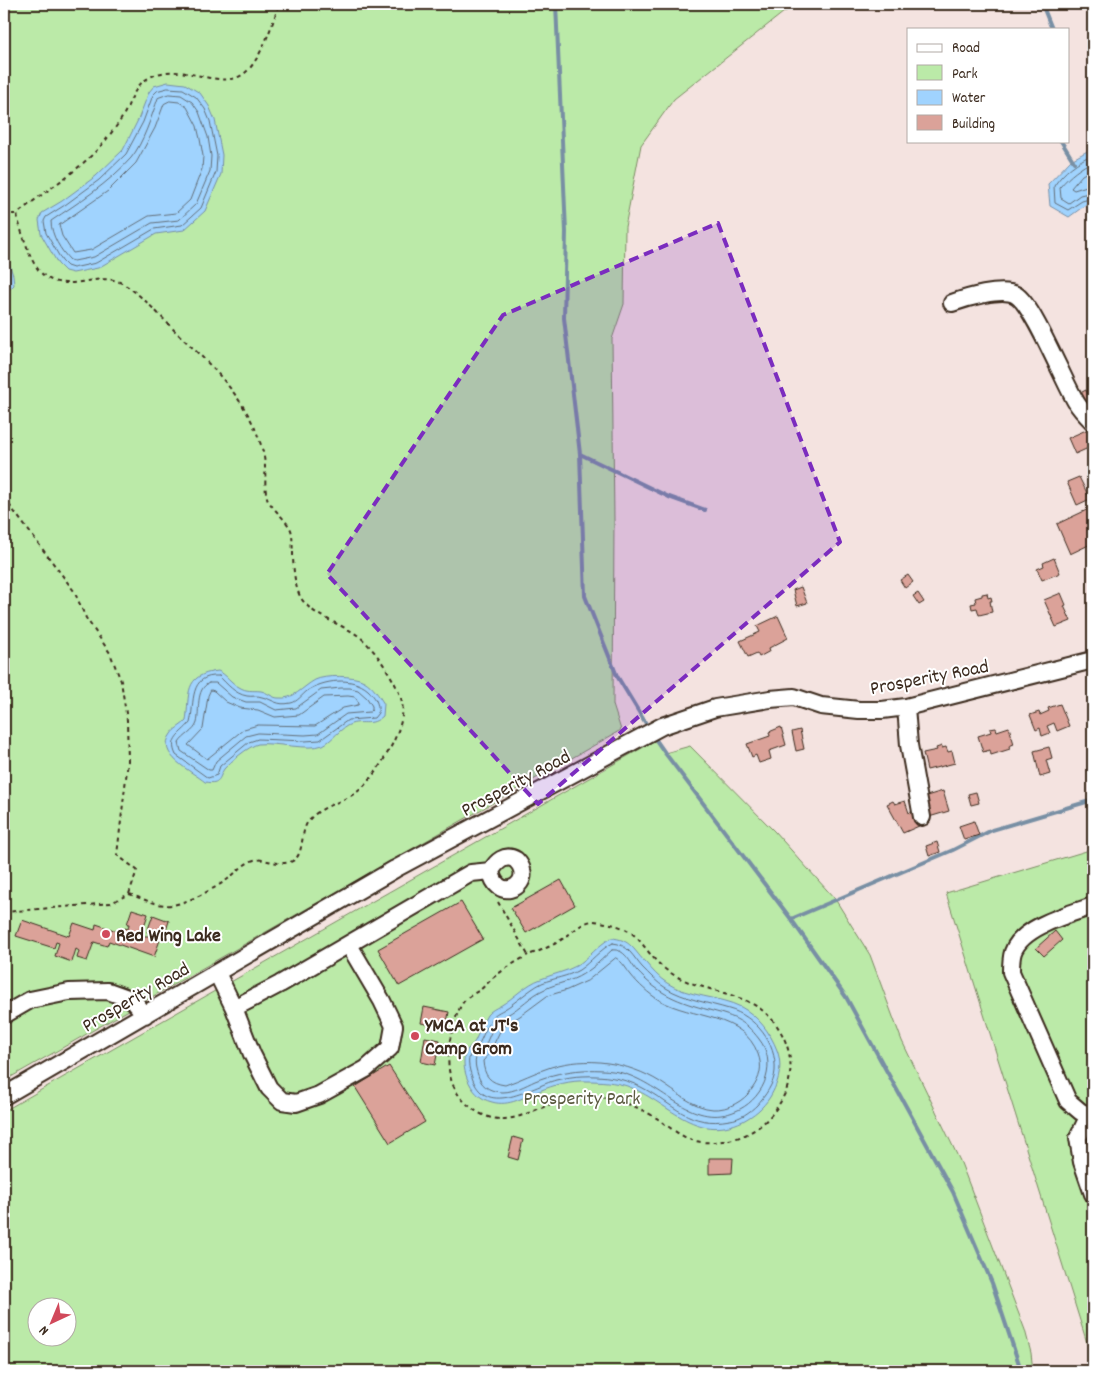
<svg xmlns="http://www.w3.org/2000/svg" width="1097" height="1375" viewBox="0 0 1097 1375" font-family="Dekko,sans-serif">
	<rect width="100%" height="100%" fill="#f4e3e0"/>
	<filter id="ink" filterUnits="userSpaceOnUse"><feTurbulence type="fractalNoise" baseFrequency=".02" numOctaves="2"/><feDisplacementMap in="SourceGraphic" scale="10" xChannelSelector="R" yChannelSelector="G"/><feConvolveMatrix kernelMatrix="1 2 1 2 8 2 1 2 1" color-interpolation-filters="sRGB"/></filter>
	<g filter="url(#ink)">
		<path fill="#bbeaa8" stroke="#7b8a63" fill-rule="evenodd" d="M4 4H800L784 12 674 99 641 145 625 227 624 304 612 339 614 521 613 705 621 730 4 1081Z
			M656 740 665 753 690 746 774 831 835 899 870 955 902 1041 961 1163 1025 1330 1031 1353 1033 1371 1021 1367V1371H4V1111ZM38 1308H68V1338H38Z
			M1093 849V1362L946 893Z"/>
		<path fill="#a0d3fe" stroke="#788fa4" d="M168 82 185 84 200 93 209 106 215 120 222 155 221 174 205 211 184 230 156 234 98 268 73 273 65 271 58 264 41 234 39 220 42 213 62 201 96 176 123 150 138 120 149 92 154 86Z
			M1093 148V202L1084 206 1069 217 1050 206 1048 184 1071 160Z
			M4 249 13 275 14 285 9 290 4 291Z
			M218 671C226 674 231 683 239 687 247 692 252 690 261 691 267 692 273 698 278 698 294 700 302 687 315 680 325 675 354 675 364 681 373 686 379 696 384 704L383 716C371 727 364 720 351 724 340 728 333 740 323 745 308 751 275 742 258 744 249 746 230 762 224 769 219 777 221 785 205 782 192 771 155 755 171 734 174 729 181 726 186 721 190 694 183 675 218 671Z
			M611 938C631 939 634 951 646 963 652 970 659 978 667 983 688 997 719 996 741 1007 758 1016 770 1032 777 1050 783 1066 779 1082 770 1097 763 1108 754 1115 743 1121 695 1144 668 1101 627 1086 615 1082 600 1081 587 1081 571 1080 554 1085 539 1091 524 1097 509 1107 492 1102 479 1099 472 1090 467 1078 464 1070 462 1058 467 1050 469 1047 473 1045 475 1041 479 1033 482 1023 487 1015 490 1011 496 1008 500 1006 514 998 526 984 541 979 553 974 565 972 576 966 589 958 598 945 611 938Z"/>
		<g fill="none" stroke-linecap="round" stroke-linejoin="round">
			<path stroke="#636e78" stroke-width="1" d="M168 88 183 89 196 97 205 109 210 121 217 156 216 172 201 208 182 225 154 229 96 263 73 268 67 266 62 261 46 233 44 221 46 217 65 205 99 180 126 154 143 122 153 95 157 91Z
				M169 94 181 95 192 102 199 112 208 137 211 156 210 171 196 204 179 220 152 223 94 257 74 261 70 260C61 251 51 235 51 221 79 202 108 184 131 158 143 144 152 115 158 98Z
				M170 101 179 102 187 107 197 126 200 139 203 156 202 169 190 200 176 213 149 216 91 250 73 253 62 236 59 225 108 191 136 163 155 128 164 104Z
				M1093 154C1077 162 1064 171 1054 186L1055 203 1068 210 1082 201 1093 198
				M1093 161C1080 168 1070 175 1060 187L1061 198 1069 203 1080 195 1093 192
				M1093 169 1082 175 1071 188 1074 190 1093 184
				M219 676C227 684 235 694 247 696 252 697 257 695 262 697 275 700 276 706 291 703 297 702 302 695 307 691 323 680 352 676 368 690 375 697 379 703 378 713L374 718 348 720 320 740 305 741 258 739 249 742 220 766 217 775 208 778 176 755C168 738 181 734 190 723 195 703 188 674 219 676Z
				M209 683H216L232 697 246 702H260L276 710 296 708 321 690 341 688H350L358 690 367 698 372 706V710L370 712 346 714 318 734 305 735 258 733 246 736 216 761 212 770H209L181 751 179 743C184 735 194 732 197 723 200 711 195 689 209 683Z
				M211 690 214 691 226 702 240 708 258 710 275 717 299 715 324 697 348 696 355 697 359 703 358 705 343 708 315 726 258 725 244 729 207 759 188 745 203 729 208 696Z
				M613 943C628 944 633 957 642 967 649 974 657 983 666 988 684 999 709 1003 729 1009 755 1016 777 1043 775 1071 774 1084 765 1096 757 1105 750 1112 740 1119 730 1120 689 1128 674 1104 641 1087 624 1078 602 1075 583 1076 574 1076 565 1078 556 1080 531 1087 488 1117 473 1080 470 1072 466 1061 471 1053 473 1050 477 1048 479 1044 483 1036 486 1027 491 1019 493 1015 499 1012 503 1010 517 1002 528 990 542 983 554 978 567 977 579 970 591 962 600 949 613 943Z
				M612 950C625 948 630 963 637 971 658 994 679 1002 709 1010 731 1016 744 1019 759 1039 768 1050 770 1065 766 1078 762 1091 752 1103 740 1109 697 1131 669 1091 631 1076 618 1070 597 1069 583 1070 566 1071 550 1075 535 1081 526 1085 514 1092 503 1092 493 1092 483 1088 479 1078 477 1072 473 1062 477 1056 479 1053 482 1051 484 1048 488 1040 491 1031 495 1024 498 1020 503 1017 507 1015 520 1008 531 995 545 989 557 983 571 982 583 974 594 968 603 958 612 950Z
				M616 958C623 962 626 969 631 975 638 984 649 994 659 1000 692 1019 743 1013 758 1054 763 1067 760 1078 752 1089 744 1101 728 1110 713 1109 694 1108 676 1092 660 1082 628 1062 587 1056 551 1067 535 1072 520 1080 505 1085 490 1083 484 1076 483 1061L489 1054 502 1027 520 1016 547 996 567 990 587 981Z"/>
			<path stroke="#788fa4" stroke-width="4" d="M556 4 566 232 564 318 580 454 585 596 617 676 645 722
				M1042 4 1052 29
				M1061 141 1074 162
				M580 454 669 497 705 510
				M656 740 665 753 791 919 846 997 953 1192 992 1283 1020 1367
				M791 919 953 850 992 830 1093 800"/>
		</g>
		<path fill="#dba299" stroke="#3b2a1e" d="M1086 390 1092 402 1086 405 1080 393Z
			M1093 427V446L1075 454 1068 438Z
			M1079 477 1090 499 1077 505 1067 482Z
			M1093 507V543L1070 554 1057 524Z
			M1054 558 1060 573 1042 580 1037 569 1044 566 1043 563Z
			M908 575 913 582 905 588 900 580Z
			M801 587 807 603 797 606 793 590Z
			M918 593 924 602 919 605 913 596Z
			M987 593 988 598 991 597 992 601H990L992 612 979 615 977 608 972 609 971 604 976 603 975 598 982 596V594Z
			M1061 593 1066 605 1064 606 1071 621 1056 627 1044 600Z
			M778 616 788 638 769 648 770 651 759 657 757 653 748 657 740 641 760 632 757 626Z
			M1060 704 1069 726 1057 731 1054 723 1047 726 1050 733 1042 736 1040 728 1036 730 1030 715 1039 712 1040 715 1049 711 1048 708Z
			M781 727 786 745 769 751 771 759 759 763 756 755 752 757 747 744 770 736 769 732Z
			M1009 727 1014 744 1009 746 1010 749 991 755 990 750 983 752 978 736 991 732 990 729 996 728 997 731Z
			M800 730 804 749 796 751 792 732Z
			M942 746V748L946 747 948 752 952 751 955 763 927 770 923 753 937 750 936 748Z
			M1049 747 1052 758 1046 760 1050 774 1040 777 1034 751Z
			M943 791 949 811 929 817 923 797Z
			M976 792 979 803 971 805 968 794Z
			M893 801 895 804 905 801 909 813 912 811 919 826 903 833 887 804Z
			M974 821 979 835 964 840 959 826Z
			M937 842 940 852 929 856 926 846Z
			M561 880 575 905 526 933 511 908Z
			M461 902 483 939 399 986 378 949Z
			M132 909 148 914 141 936H148L149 933 147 932 153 915 169 921 164 937H161L154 957 109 941 107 946 94 942 87 961 77 958 79 951 76 949 72 962 55 956 59 943 56 942 54 948 16 936 22 920 69 936 74 923 95 930 96 924 123 933 125 928 128 929 129 924H127Z
			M1055 931 1062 940 1044 956 1036 948Z
			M424 1007 449 1012 446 1028 421 1023Z
			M425 1037 440 1040 435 1065 421 1062Z
			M389 1066 425 1122 390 1143 355 1087Z
			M513 1137 523 1140 518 1160 508 1157Z
			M709 1158H733L732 1173 709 1174Z"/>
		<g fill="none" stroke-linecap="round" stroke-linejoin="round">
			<g stroke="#3b2a1e" stroke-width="20">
				<path id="minor" d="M952 303C966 298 1002 287 1016 295 1033 305 1063 380 1076 402 1080 409 1087 416 1093 422
					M906 707 909 745 922 817
					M1093 906C1070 914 1022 926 1013 952 1011 958 1011 966 1011 972L1068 1101 1081 1112 1093 1116
					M217 973 234 1008 280 984 471 873 491 871C496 901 527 889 522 870 521 865 519 863 516 860 505 853 496 862 491 871
					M234 1008 252 1054 269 1088 282 1101 296 1103 319 1095 366 1069 390 1048 394 1026 382 1001 349 945
					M4 1015 30 1000 69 992 108 991 133 1000 145 1015
					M4 1096 395 869 662 726 715 708 770 699 794 697 821 706 859 710H882L906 707 1093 660
					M1089 1115 1078 1138 1082 1162 1093 1194"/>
			</g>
			<path stroke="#3b2a1e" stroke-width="2" stroke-dasharray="4 4" stroke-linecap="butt" d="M4 214H17
				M4 498 74 591 86 618 110 653 121 681 127 720 128 761 117 855 137 870 129 894 111 903 4 912
				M129 894C141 898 153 904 165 905 179 908 216 888 228 879 236 873 244 863 254 860 263 858 271 863 280 863 309 865 297 835 309 820 322 804 348 802 363 787 380 769 407 727 402 702 398 683 371 642 354 633 337 622 312 616 301 598 294 586 293 565 293 551 292 545 293 536 291 530 286 519 274 511 268 500 264 491 266 479 265 468 265 460 263 450 260 442 246 398 210 364 177 333 162 318 136 288 117 281 101 276 85 283 69 283 43 284 33 266 26 244 22 234 19 224 17 214 47 189 80 171 105 141 111 133 118 125 123 116 129 105 134 88 144 81 178 55 220 95 246 72 261 59 273 23 279 4
				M498 902 528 955C540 951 550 947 561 940 571 934 580 923 592 921 596 921 602 922 606 923 642 929 641 950 665 969 706 1000 763 984 786 1043 792 1059 792 1075 786 1091 776 1114 758 1133 733 1139 724 1141 712 1143 702 1142 685 1141 671 1128 658 1119 646 1111 630 1104 616 1100 594 1094 570 1097 549 1105 534 1110 520 1118 505 1119 496 1120 487 1117 479 1113 453 1097 446 1077 449 1047 450 1036 457 1008 465 1000 469 996 475 993 480 990 485 986 489 981 494 977 504 969 516 962 528 955"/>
			<use href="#minor" stroke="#fff" stroke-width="16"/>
		</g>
	</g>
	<path fill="#7b2cbf" fill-opacity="0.2" stroke="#7b2cbf" stroke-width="4" stroke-dasharray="10 6" stroke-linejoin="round" d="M718 223 840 542 538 804 327 574 503 315Z"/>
	<g fill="#d1495b" stroke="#fff" stroke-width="2">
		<circle cx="106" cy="934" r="5"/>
		<circle cx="415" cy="1036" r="5"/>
	</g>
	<g text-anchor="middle" stroke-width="4" stroke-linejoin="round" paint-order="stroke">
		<g font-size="20" fill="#3b2a1e" stroke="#fff">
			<text transform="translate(929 676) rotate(-11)" y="7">Prosperity Road</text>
			<text transform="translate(515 782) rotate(-28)" y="7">Prosperity Road</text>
			<text transform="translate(135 996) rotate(-30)" y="7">Prosperity Road</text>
		</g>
		<g font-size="20" font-weight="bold" fill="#3b2a1e" stroke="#fff" text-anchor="start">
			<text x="116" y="941">Red Wing Lake</text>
			<text x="425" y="1031">YMCA at JT's<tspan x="425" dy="23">Camp Grom</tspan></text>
		</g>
		<g font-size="20" fill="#5b5a40" stroke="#fff">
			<text x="582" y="1104">Prosperity Park</text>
		</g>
	</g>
	<rect width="1097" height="1375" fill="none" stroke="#fff" stroke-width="20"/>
	<rect x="10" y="10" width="1077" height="1355" fill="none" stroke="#3b2a1e" stroke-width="2" filter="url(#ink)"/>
	<rect x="907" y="28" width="162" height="115" fill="#ffffff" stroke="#b1aaa5"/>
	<rect x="917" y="44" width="25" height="8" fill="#ffffff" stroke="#b1aaa5"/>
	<text x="952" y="52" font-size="15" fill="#3b2a1e">Road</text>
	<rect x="917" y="65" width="25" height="15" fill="#bbeaa8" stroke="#b1aaa5"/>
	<text x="952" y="78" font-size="15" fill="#3b2a1e">Park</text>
	<rect x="917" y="90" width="25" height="15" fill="#a0d3fe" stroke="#b1aaa5"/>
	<text x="952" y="102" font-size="15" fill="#3b2a1e">Water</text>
	<rect x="917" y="115" width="25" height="15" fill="#dba299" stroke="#b1aaa5"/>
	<text x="952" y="128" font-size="15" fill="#3b2a1e">Building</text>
	<g transform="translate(52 1322) rotate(224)"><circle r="24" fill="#ffffff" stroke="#b1aaa5"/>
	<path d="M0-4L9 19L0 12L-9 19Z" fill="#d1495b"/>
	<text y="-8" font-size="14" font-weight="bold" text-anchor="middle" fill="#3b2a1e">N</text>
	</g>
</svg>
